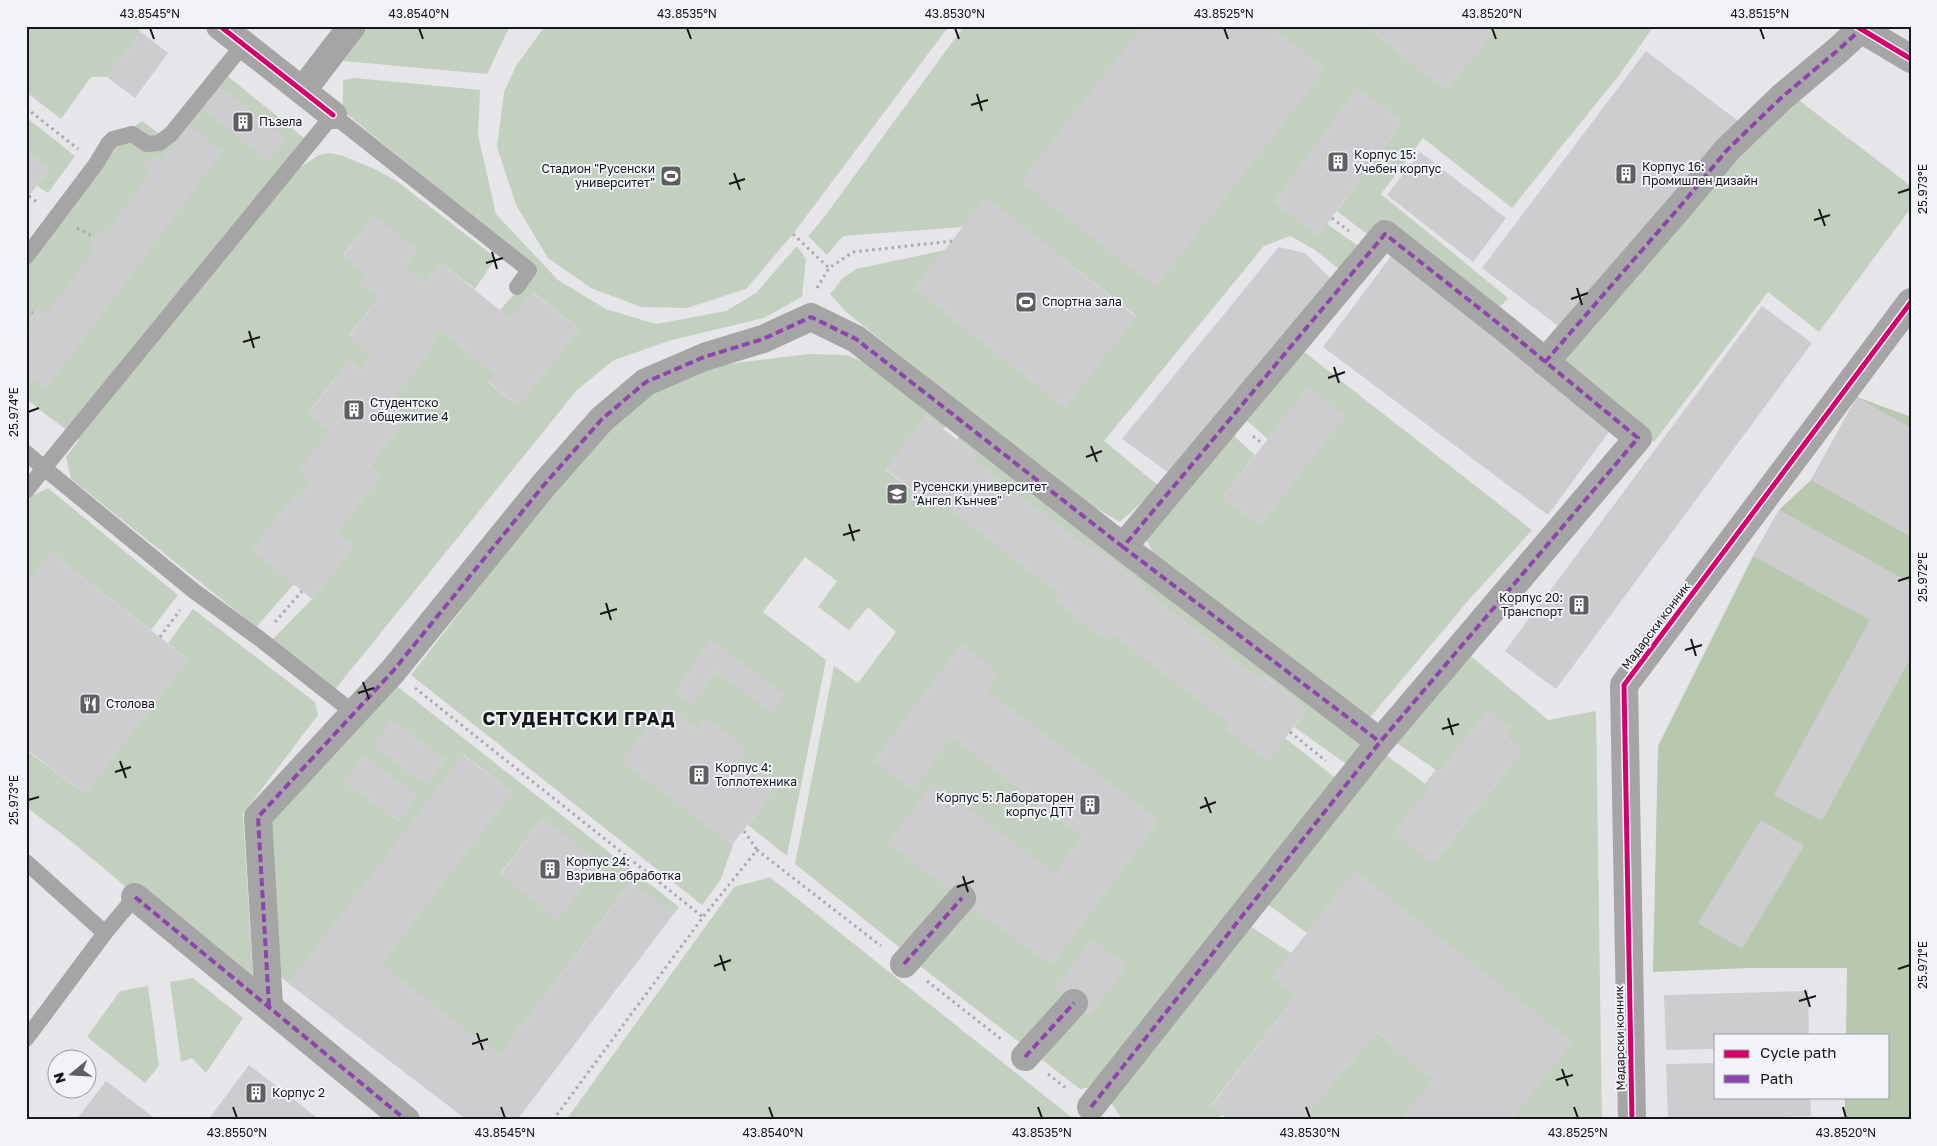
<svg xmlns="http://www.w3.org/2000/svg" width="1937" height="1146" viewBox="0 0 1937 1146" font-family="'Golos Text',sans-serif">
	<rect width="100%" height="100%" fill="#e6e6ea"/>
	<path fill="#c4d0bf" fill-rule="evenodd" d="M26 26H134L141 32 107 77H91L61 119 26 92Z
		M369 26H510L487 74 343 61Z
		M545 26H949L793 234 746 289 687 308 641 307 591 288 548 258 516 205 497 147 504 92 516 66Z
		M964 26H1143L1325 70 1270 26H1367L1446 90 1498 26H1654L1620 74 1512 208 1423 138 1381 194 1508 298 1495 313 1376 241 1337 211 1402 122 1357 89 1275 202 1319 235 1327 224 1363 249 1344 273 1315 250 1290 236 1264 246 1104 441 1159 486 1120 522 1075 496 845 311 830 294 843 278 856 269 945 250 915 288 1065 407 1136 316 986 198 963 227 843 236 827 255 808 236 822 220Z
		M225 74 314 146 295 171 319 155 329 153 340 155 375 169 398 182 496 258 475 289 441 263 424 283 404 267 417 251 374 217 343 255 367 275 361 283 379 297 349 336 372 355 360 370 349 361 308 413 330 431 312 482 298 499 294 497 252 550 294 584 256 627 71 479 66 457 79 440 26 399V267L129 130 142 121 165 138Z
		M355 78 480 90 478 135 496 214 558 280 606 309 656 324 726 311 756 293 797 246 806 259 802 297 764 318 672 340 614 360 577 390 333 692 271 641 312 599 354 546 336 532 381 476 369 465 407 418 389 403 437 342 432 337 439 329 496 375 489 383 518 406 579 329 533 292 511 319 500 310 537 268 343 111V80Z
		M1796 98 1911 186V208L1819 332 1768 292 1654 442 1557 364 1778 111Z
		M26 117 75 156 48 193 37 186 49 169 26 152Z
		M1303 351 1532 530 1467 602 1367 721 1158 563 1146 539 1234 436 1255 455 1223 497 1260 525 1344 416 1308 388 1268 439 1247 421Z
		M809 354 847 355 888 373 953 419 943 429 926 416 886 470 936 508 942 502 1060 594 1056 601 1107 640 1112 633 1230 723 1226 728 1268 761 1285 738 1337 779 1091 1087 1080 1089 916 963 968 903 1051 965 1158 821 985 690 997 673 961 645 874 761 952 737 1083 836 1055 874 957 894 905 952 795 864 834 666 858 683 896 632 868 607 849 630 818 607 837 581 805 557 763 612 826 660 787 856 748 825 774 789 738 761 746 749 706 719 697 730 665 705 623 761 733 845 720 881 702 905 411 675 607 422 644 390 727 364ZM711 641 784 695 772 712 716 671 692 704 675 691Z
		M966 426 1366 736 1349 766 1294 727 1307 709 1265 676 1261 681 1144 591 1146 587 1095 548 1092 552 972 459 976 454 957 439Z
		M48 488 178 595 151 630 51 553 28 584 26 504 32 496Z
		M193 609 315 702 318 715 243 814 254 994 71 841 26 807V750L85 794 188 659 168 643Z
		M1466 652 1548 720 1596 711 1602 1120H1511L1571 1042 1355 872 1307 933 1266 903 1386 755 1430 787 1434 862 1522 751 1505 737 1510 729 1488 711 1439 772 1391 739Z
		M379 672 679 907 673 915 630 883 499 1056 380 965 512 792 464 755 289 984 279 975 270 819ZM392 721 445 760 427 785 374 746ZM364 757 417 796 399 821 345 782ZM542 819 600 863 558 919 500 874Z
		M770 877 1075 1120H566L734 887Z
		M1250 926 1291 953 1296 996 1211 1105 1223 1115 1215 1120H1123L1110 1101Z
		M193 978 243 1018 206 1073 192 1058 181 1062 170 982Z
		M148 986 159 1066 145 1083 87 1037 120 991Z
		M1377 1032 1434 1081 1400 1120H1301Z"/>
	<path fill="#b7c8ae" d="M1857 397 1911 417V1120H1845V1097H1888V1035H1846L1847 968H1751L1653 972 1658 746 1753 556 1779 510 1811 480Z"/>
	<path fill="#cdcdd0" d="M1143 26H1270L1325 70 1155 287 1021 181Z
		M1367 26H1498L1446 90Z
		M141 32 168 53 135 98 107 77Z
		M1646 51 1742 124 1566 332 1482 268Z
		M216 84 286 139 269 161 199 106Z
		M1357 89 1402 122 1319 235 1275 202Z
		M187 125 223 151 46 389 26 374V341L37 327 28 320 38 306 47 313 96 248 89 244 100 230 106 234 151 173 143 168 153 155 160 161Z
		M26 152 49 169 26 200Z
		M1420 152 1506 218 1473 262 1387 195Z
		M986 197 1136 317 1065 407 915 288Z
		M374 216 417 251 404 267 424 283 441 263 511 319 532 292 579 329 518 406 489 382 496 375 439 329 432 337 438 342 389 403 407 418 369 465 381 476 336 532 354 546 312 599 252 550 294 497 298 499 312 482 298 471 330 431 308 414 349 361 360 370 372 355 349 337 379 297 361 283 367 275 343 256Z
		M1279 247 1305 253 1330 278 1172 475 1122 439Z
		M1392 255 1614 425 1548 515 1323 347Z
		M1762 306 1812 343 1556 689 1505 651Z
		M1308 387 1345 416 1260 525 1223 497Z
		M1857 397 1911 428V537L1811 480Z
		M926 416 976 454 972 459 1092 552 1095 548 1146 587 1144 591 1261 681 1264 676 1307 709 1268 761 1226 728 1230 723 1112 633 1107 640 1056 601 1060 594 942 502 937 508 886 469Z
		M1779 510 1911 583V657L1822 821 1774 795 1870 620 1753 556Z
		M51 553 188 659 85 794 26 749V586Z
		M711 641 785 695 772 713 716 671 692 704 675 691Z
		M961 645 998 673 985 690 1158 821 1051 965 888 843 933 783 1055 874 1083 836 952 737 913 790 874 761Z
		M665 705 697 730 706 719 747 749 738 761 775 789 732 845 623 761Z
		M1488 711 1510 729 1505 737 1522 751 1433 863 1394 832 1430 787 1425 784 1436 769 1439 772Z
		M392 721 445 760 427 785 374 746Z
		M463 755 512 792 380 965 499 1056 631 882 673 915 517 1120H467L289 984Z
		M364 757 417 796 399 821 345 782Z
		M542 819 601 863 558 919 500 875Z
		M1761 820 1804 846 1742 949 1698 923Z
		M1355 872 1572 1042 1511 1120H1400L1434 1081 1377 1032 1301 1120H1229L1211 1106 1296 996 1272 977Z
		M1092 939 1127 966 1090 1015 1056 989Z
		M1808 991 1809 1035H1716V1049L1666 1050 1664 995Z
		M1716 1063V1097H1810L1811 1116 1668 1120 1666 1064Z
		M249 1065 320 1120H208Z
		M106 1081 157 1120H76Z"/>
	<g fill="none" stroke-linecap="round" stroke-linejoin="round">
		<path stroke="#aaaaab" stroke-width="3" stroke-dasharray="2.5 4" stroke-linecap="butt" d="M26 108 78 149
			M29 196 38 203
			M1332 218 1349 231
			M77 228 94 237
			M793 234 829 268
			M817 288 829 268 853 252 952 241
			M26 309 33 313
			M1253 436 1263 444
			M275 622 302 591
			M160 637 180 610
			M415 688 703 917
			M1290 732 1326 761
			M744 831 757 850
			M927 981 1001 1039
			M1048 1074 1067 1089
			M553 1120 703 917 757 850 881 946"/>
		<path stroke="#a5a5a5" stroke-width="16" d="M26 257 96 164 108 144 113 139 132 134 147 144 159 143 171 134 243 45
			M26 453 44 468 333 115 529 270 517 287
			M26 491 44 468 194 591 260 639 354 713
			M26 862 105 933
			M26 1039 105 933 135 897"/>
		<path stroke="#a5a5a5" stroke-width="28" d="M220 26 333 115
			M1856 26 1911 59
			M303 90 352 26
			M1545 362 1683 203 1727 150 1782 97 1837 51 1861 29
			M135 897 406 1120
			M904 964 962 898
			M269 1006 258 817 393 671 543 486 602 419 646 382 704 357 763 339 811 317 856 339 1123 547
			M1025 1057 1074 1003
			M1091 1107 1380 742 1638 438 1508 331 1385 234 1123 547 1380 742
			M1632 1120 1624 685 1911 302"/>
		<path stroke="#8e44ad" stroke-width="4" stroke-dasharray="8 4" stroke-linecap="butt" d="M1545 362 1683 203 1727 150 1782 97 1837 51 1861 29
			M135 897 406 1120
			M904 964 962 898
			M269 1006 258 817 393 671 543 486 602 419 646 382 704 357 763 339 811 317 856 339 1123 547
			M1025 1057 1074 1003
			M1091 1107 1380 742 1638 438 1508 331 1385 234 1123 547 1380 742"/>
		<g stroke="#f1f3f9" stroke-width="8">
			<path id="cycleway" d="M220 26 333 115
				M1856 26 1911 59
				M1632 1120 1624 685 1911 302"/>
		</g>
		<use href="#cycleway" stroke="#d6006c" stroke-width="5"/>
	</g>
	<path fill="none" stroke="#161719" stroke-width="2" d="M150 28 154 39M419 28 423 39M687 28 691 39M955 28 959 39M1224 28 1228 39M1492 28 1496 39M1760 28 1764 39M977 94 982 111M971 105 988 100M734 173 740 190M729 184 745 179M1898 193 1910 189M1819 209 1825 226M1814 220 1830 215M492 252 497 269M486 263 503 258M1577 288 1582 305M1571 299 1588 293M249 331 254 348M243 342 260 337M1334 367 1339 383M1328 378 1345 372M28 412 39 408M1091 446 1097 462M1086 457 1102 451M849 524 854 541M843 535 860 530M1898 581 1910 577M606 603 611 620M600 614 617 609M1691 639 1696 656M1685 650 1702 645M363 682 369 699M358 693 374 688M1448 718 1453 735M1442 729 1459 724M120 761 126 778M115 772 131 767M1205 797 1211 813M28 800 39 797M1200 808 1216 802M963 876 968 892M957 887 974 881M720 955 725 971M714 966 731 960M1898 969 1910 965M1805 990 1810 1007M1799 1001 1816 996M477 1033 483 1050M472 1044 488 1039M1562 1069 1568 1086M1556 1080 1573 1075M233 1107 237 1118M501 1107 505 1118M769 1107 773 1118M1038 1107 1042 1118M1306 1107 1310 1118M1574 1107 1578 1118M1843 1107 1846 1118"/>
	<defs>
		<g id="building-square" transform="scale(1.125)"><rect x="-9" y="-9" width="18" height="18" rx="4" fill="#5f5f62" stroke="#f1f3f9"/><path d="M-4-6H4V6H1V3H-1V6H-4ZM-2.5-4.3h1.7v1.8h-1.7ZM.8-4.3h1.7v1.8H.8ZM-2.5-1h1.7V.8h-1.7ZM.8-1h1.7V.8H.8Z" fill="#fff"/></g>
		<g id="stadium-square" transform="scale(1.125)"><rect x="-9" y="-9" width="18" height="18" rx="4" fill="#5f5f62" stroke="#f1f3f9"/><path d="M0-5a6.5 5 0 1 0 0 10a6.5 5 0 1 0 0-10ZM-3.5-1.8h7v3.6h-7Z" fill="#fff"/></g>
		<g id="university-square" transform="scale(1.125)"><rect x="-9" y="-9" width="18" height="18" rx="4" fill="#5f5f62" stroke="#f1f3f9"/><path d="M0-5L7-2L0 1L-7-2ZM-4 1L0 2.5L4 1V4Q0 6-4 4Z" fill="#fff"/></g>
		<g id="restaurant-square" transform="scale(1.125)"><rect x="-9" y="-9" width="18" height="18" rx="4" fill="#5f5f62" stroke="#f1f3f9"/><path d="M-5-6h1v4h1v-4h1v4h1v-4h1v5L-1.5 .5V6h-2V.5L-5-1ZM5-6V6H3V1.5H1.5Q1.5-4 5-6Z" fill="#fff"/></g>
	</defs>
	<g fill-rule="evenodd">
		<use href="#building-square" x="243" y="122"/>
		<use href="#building-square" x="1338" y="162"/>
		<use href="#building-square" x="1626" y="174"/>
		<use href="#stadium-square" x="671" y="176"/>
		<use href="#stadium-square" x="1026" y="302"/>
		<use href="#building-square" x="354" y="410"/>
		<use href="#university-square" x="897" y="494"/>
		<use href="#building-square" x="1579" y="605"/>
		<use href="#restaurant-square" x="90" y="704"/>
		<use href="#building-square" x="699" y="775"/>
		<use href="#building-square" x="1090" y="805"/>
		<use href="#building-square" x="550" y="869"/>
		<use href="#building-square" x="256" y="1093"/>
	</g>
	<g text-anchor="middle" stroke-width="4" stroke-linejoin="round" paint-order="stroke">
		<g font-size="12" fill="#161719" stroke="#f1f3f9" text-anchor="start">
			<text x="259" y="126">Пъзела</text>
			<text x="1354" y="159">Корпус 15:<tspan x="1354" dy="14">Учебен корпус</tspan></text>
			<text x="1642" y="171">Корпус 16:<tspan x="1642" dy="14">Промишлен дизайн</tspan></text>
			<text x="655" y="173" text-anchor="end">Стадион "Русенски<tspan x="655" dy="14">университет"</tspan></text>
			<text x="1042" y="306">Спортна зала</text>
			<text x="370" y="407">Студентско<tspan x="370" dy="14">общежитие 4</tspan></text>
			<text x="913" y="491">Русенски университет<tspan x="913" dy="14">"Ангел Кънчев"</tspan></text>
			<text x="1563" y="602" text-anchor="end">Корпус 20:<tspan x="1563" dy="14">Транспорт</tspan></text>
			<text x="106" y="708">Столова</text>
			<text x="715" y="772">Корпус 4:<tspan x="715" dy="14">Топлотехника</tspan></text>
			<text x="1074" y="802" text-anchor="end">Корпус 5: Лабораторен<tspan x="1074" dy="14">корпус ДТТ</tspan></text>
			<text x="566" y="866">Корпус 24:<tspan x="566" dy="14">Взривна обработка</tspan></text>
			<text x="272" y="1097">Корпус 2</text>
		</g>
		<g font-size="12" fill="#161719" stroke="#f1f3f9">
			<text transform="translate(1656 626) rotate(-53)" y="4">Мадарски конник</text>
			<text transform="translate(1620 1038) rotate(-91)" y="4">Мадарски конник</text>
		</g>
		<g font-size="18" font-weight="bold" letter-spacing="1" fill="#161719" stroke="#f1f3f9">
			<text x="579" y="725">СТУДЕНТСКИ ГРАД</text>
		</g>
	</g>
	<rect width="1937" height="1146" fill="none" stroke="#f1f3f9" stroke-width="55"/>
	<rect x="1714" y="1034" width="175" height="65" fill="#f1f3f9" stroke="#999b9f"/>
	<rect x="1724" y="1050" width="25" height="8" fill="#d6006c" stroke="#999b9f"/>
	<text x="1760" y="1058" font-size="15" fill="#161719">Cycle path</text>
	<rect x="1724" y="1075" width="25" height="8" fill="#8e44ad" stroke="#999b9f"/>
	<text x="1760" y="1084" font-size="15" fill="#161719">Path</text>
	<g transform="translate(72 1074) rotate(252)"><circle r="24" fill="#f1f3f9" stroke="#999b9f"/>
	<path d="M0-4L9 19L0 12L-9 19Z" fill="#5f5f62"/>
	<text y="-8" font-size="14" font-weight="bold" text-anchor="middle" fill="#161719">N</text>
	</g>
	<rect x="28" y="28" width="1882" height="1090" fill="none" stroke="#161719" stroke-width="2"/>
	<g font-size="12" text-anchor="middle" fill="#161719">
		<text x="150" y="18">43.8545°N</text>
		<text x="419" y="18">43.8540°N</text>
		<text x="687" y="18">43.8535°N</text>
		<text x="955" y="18">43.8530°N</text>
		<text x="1224" y="18">43.8525°N</text>
		<text x="1492" y="18">43.8520°N</text>
		<text x="1760" y="18">43.8515°N</text>
		<text transform="translate(1923 189) rotate(-90)" y="4">25.973°E</text>
		<text transform="translate(14 412) rotate(-90)" y="4">25.974°E</text>
		<text transform="translate(1923 577) rotate(-90)" y="4">25.972°E</text>
		<text transform="translate(14 800) rotate(-90)" y="4">25.973°E</text>
		<text transform="translate(1923 965) rotate(-90)" y="4">25.971°E</text>
		<text x="237" y="1137">43.8550°N</text>
		<text x="505" y="1137">43.8545°N</text>
		<text x="773" y="1137">43.8540°N</text>
		<text x="1042" y="1137">43.8535°N</text>
		<text x="1310" y="1137">43.8530°N</text>
		<text x="1578" y="1137">43.8525°N</text>
		<text x="1846" y="1137">43.8520°N</text>
	</g>
</svg>
